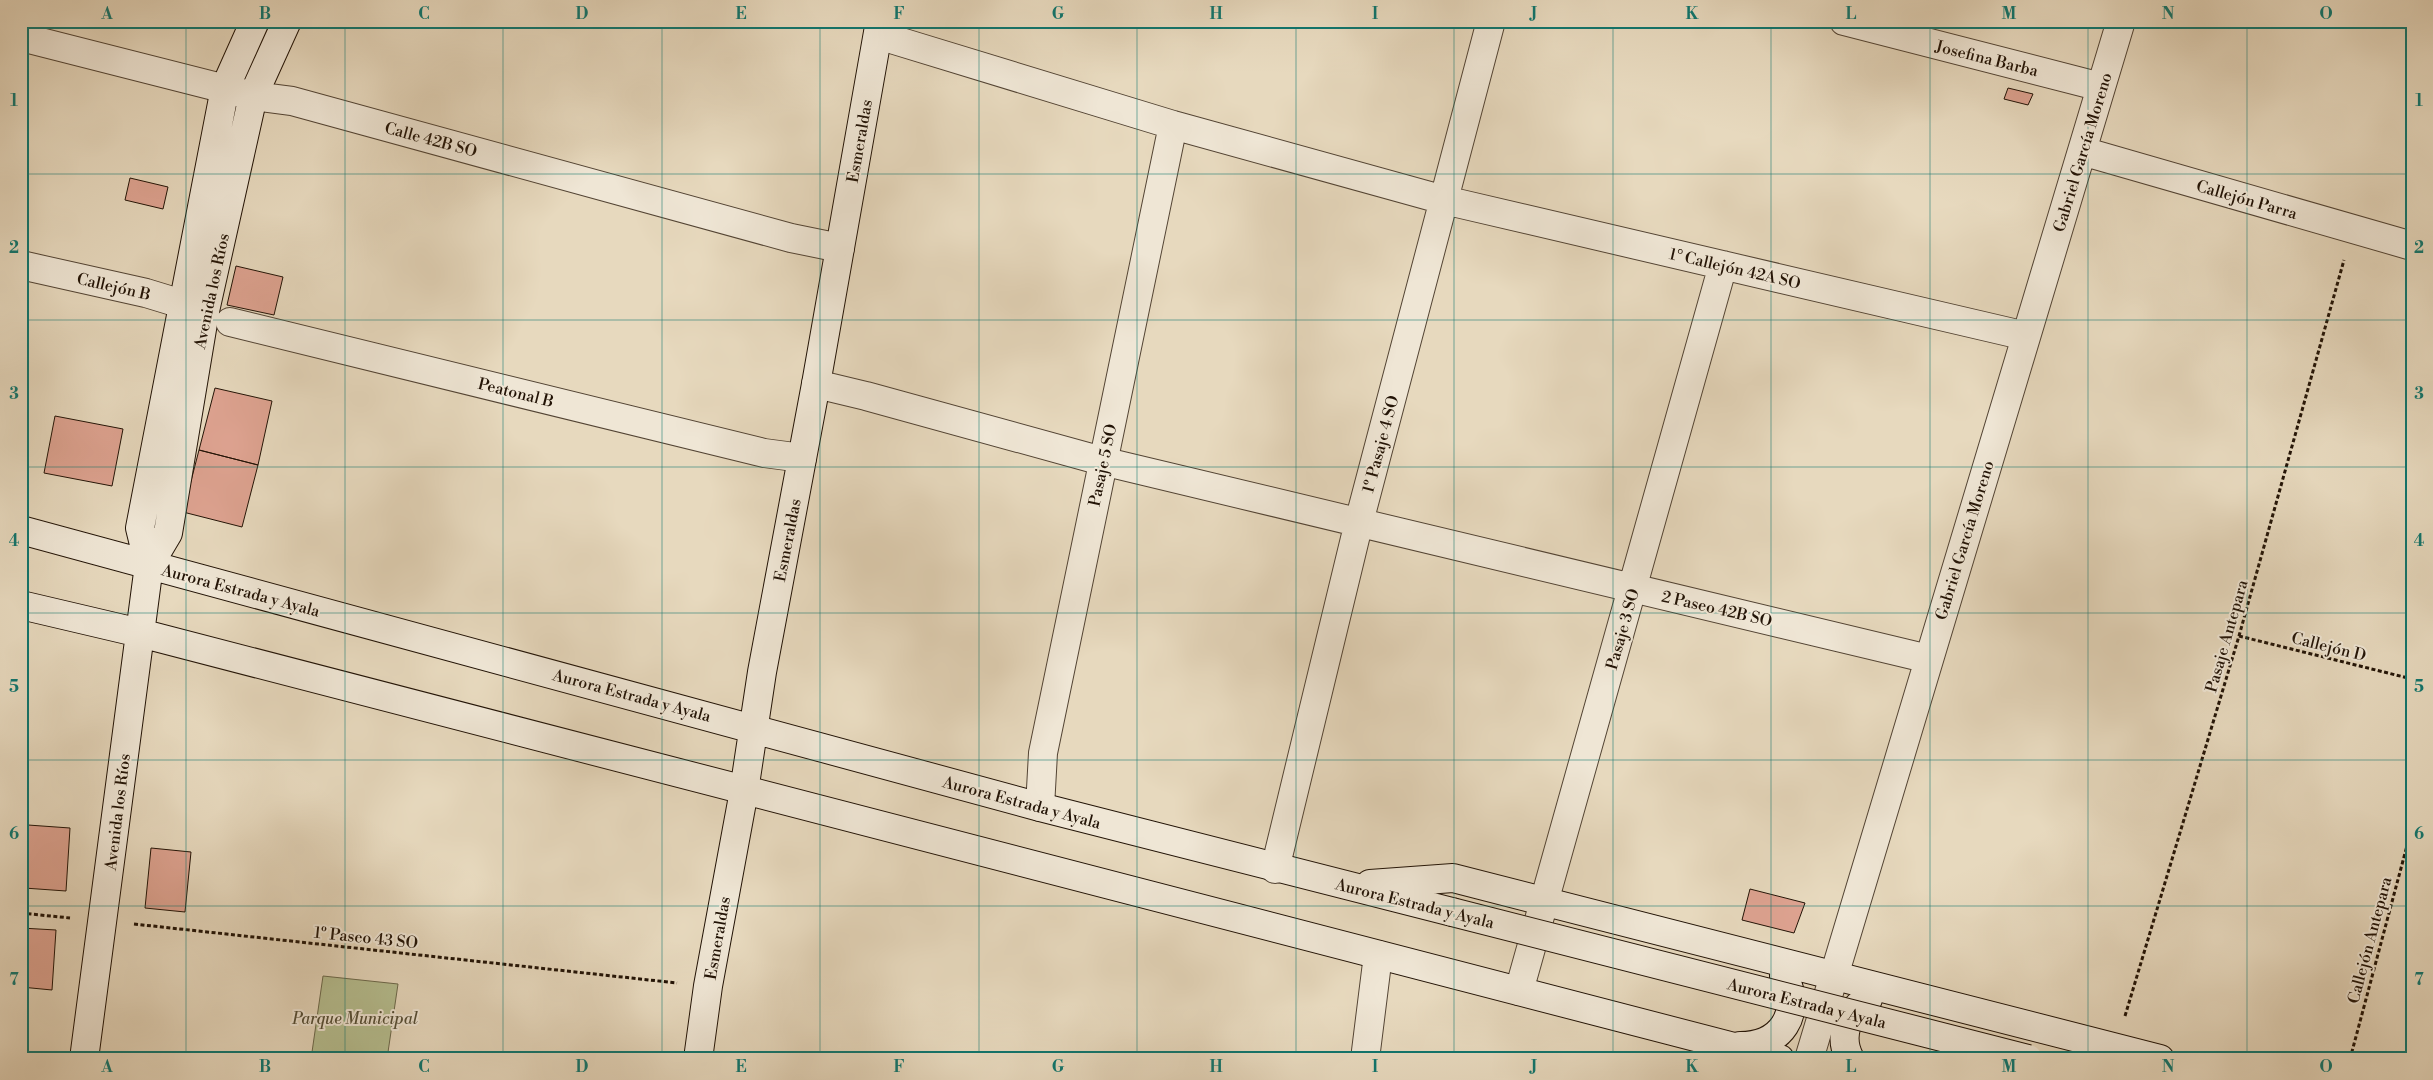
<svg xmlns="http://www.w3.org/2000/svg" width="2433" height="1080" viewBox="0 0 2433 1080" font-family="'Libre Bodoni',serif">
	<rect width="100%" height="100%" fill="#e7d9be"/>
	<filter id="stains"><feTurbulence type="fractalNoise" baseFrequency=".004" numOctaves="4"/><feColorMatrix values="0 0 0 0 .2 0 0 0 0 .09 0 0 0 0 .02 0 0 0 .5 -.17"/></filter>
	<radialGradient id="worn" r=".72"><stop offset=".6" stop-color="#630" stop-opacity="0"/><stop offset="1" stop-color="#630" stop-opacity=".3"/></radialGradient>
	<path fill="#b6bf91" stroke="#6c694c" d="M323 976 398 984 387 1059H311Z"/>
	<path fill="#dea391" stroke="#221306" d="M2008 88 2033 94 2028 105 2004 99Z
		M130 178 168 187 163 209 125 200Z
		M236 266 283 277 274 315 227 305Z
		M215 388 272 401 258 465 199 450Z
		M55 416 123 429 112 486 44 473Z
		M199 450 258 465 242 527 183 512Z
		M28 825 70 828 66 891 24 888Z
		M151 848 191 852 185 912 145 908Z
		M1750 889 1805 903 1794 933 1742 920Z
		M21 928 56 930 52 990 21 987Z"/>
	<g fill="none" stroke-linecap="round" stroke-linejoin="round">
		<g stroke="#534434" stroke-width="30">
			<path id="street" d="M1844 21 2101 87
				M878 35 1173 125 1444 200 2026 336
				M21 37 253 96 292 101 791 238 840 248
				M2082 151 2412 246
				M21 265 146 293 205 311
				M230 322 764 453 802 458
				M816 384 866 396 1102 461 1929 659
				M1040 807 1043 753 1173 125
				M1275 869 1359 522 1491 21
				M1519 991 1723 265
				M1365 1059 1378 955
				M1809 1059 2121 21"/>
		</g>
		<g stroke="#221306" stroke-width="30">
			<path id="secondary" d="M21 530 1040 807 1452 912
				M149 565 168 533 205 311 253 96 287 21
				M21 605 140 633 1780 1059
				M1370 884 1453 878 2160 1059
				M1740 1046C1781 1046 1803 1014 1784 976
				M84 1059 149 565 140 528 225 88 255 21
				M698 1059 708 986 744 791 762 672 816 384 880 21
				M1850 1059C1838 1037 1847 1011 1868 999"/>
		</g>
		<path stroke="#221306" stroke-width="3" stroke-dasharray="4 2.5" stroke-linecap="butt" d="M2239 636 2412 679
			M21 913 70 918
			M134 924 677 983
			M2125 1016 2239 636 2344 260
			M2350 1059 2412 827"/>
		<use href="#street" stroke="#efe6d5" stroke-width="28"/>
		<use href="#secondary" stroke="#efe6d5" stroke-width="28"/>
		<g stroke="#221306" stroke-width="30" stroke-linecap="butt">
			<path id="secondary-bridge" d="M1452 912 2028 1059"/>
		</g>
		<use href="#secondary-bridge" stroke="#efe6d5" stroke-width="28"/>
	</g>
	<path fill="none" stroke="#0f766e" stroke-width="1" stroke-opacity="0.55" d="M186 21V1059M345 21V1059M503 21V1059M662 21V1059M820 21V1059M979 21V1059M1137 21V1059M1296 21V1059M1454 21V1059M1613 21V1059M1771 21V1059M1930 21V1059M2088 21V1059M2247 21V1059M21 174H2412M21 320H2412M21 467H2412M21 613H2412M21 760H2412M21 906H2412"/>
	<g text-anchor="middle" stroke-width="4" stroke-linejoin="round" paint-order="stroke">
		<g font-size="16" fill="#221306" stroke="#efe6d5">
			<text transform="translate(1987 58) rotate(14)" y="6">Josefina Barba</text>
			<text transform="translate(431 139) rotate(15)" y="6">Calle 42B SO</text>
			<text transform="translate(859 141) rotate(-80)" y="6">Esmeraldas</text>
			<text transform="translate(2082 152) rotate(-73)" y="6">Gabriel García Moreno</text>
			<text transform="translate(2247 199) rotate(16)" y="6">Callejón Parra</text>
			<text transform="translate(1735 268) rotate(13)" y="6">1° Callejón 42A SO</text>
			<text transform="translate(114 286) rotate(13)" y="6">Callejón B</text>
			<text transform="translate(211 291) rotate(-78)" y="6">Avenida los Ríos</text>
			<text transform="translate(516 392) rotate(14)" y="6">Peatonal B</text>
			<text transform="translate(1380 444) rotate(-75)" y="6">1º Pasaje 4 SO</text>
			<text transform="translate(1102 465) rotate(-78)" y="6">Pasaje 5 SO</text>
			<text transform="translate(787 540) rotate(-79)" y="6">Esmeraldas</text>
			<text transform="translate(1964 540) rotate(-73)" y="6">Gabriel García Moreno</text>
			<text transform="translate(241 590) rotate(15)" y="6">Aurora Estrada y Ayala</text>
			<text transform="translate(1717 608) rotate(13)" y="6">2 Paseo 42B SO</text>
			<text transform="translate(1622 629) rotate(-74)" y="6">Pasaje 3 SO</text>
			<text transform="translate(2226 636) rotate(-74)" y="6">Pasaje Antepara</text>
			<text transform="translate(2329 646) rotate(14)" y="6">Callejón D</text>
			<text transform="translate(632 695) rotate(15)" y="6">Aurora Estrada y Ayala</text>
			<text transform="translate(1022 802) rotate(15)" y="6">Aurora Estrada y Ayala</text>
			<text transform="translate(117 812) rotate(-83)" y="6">Avenida los Ríos</text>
			<text transform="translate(1415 903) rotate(14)" y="6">Aurora Estrada y Ayala</text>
			<text transform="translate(366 937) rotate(6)" y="6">1º Paseo 43 SO</text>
			<text transform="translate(717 938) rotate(-80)" y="6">Esmeraldas</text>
			<text transform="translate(2369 940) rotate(-75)" y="6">Callejón Antepara</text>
			<text transform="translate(1807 1003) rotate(14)" y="6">Aurora Estrada y Ayala</text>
		</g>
		<g font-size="16" font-style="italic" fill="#564f37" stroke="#efe6d5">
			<text x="355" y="1024">Parque Municipal</text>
		</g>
	</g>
	<rect width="2433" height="1080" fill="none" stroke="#e7d9be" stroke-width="55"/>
	<rect x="28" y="28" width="2378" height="1024" fill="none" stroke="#0f766e" stroke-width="2"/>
	<g font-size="16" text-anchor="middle" font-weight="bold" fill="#0f766e">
		<text x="107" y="19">A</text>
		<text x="265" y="19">B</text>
		<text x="424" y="19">C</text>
		<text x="582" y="19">D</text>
		<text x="741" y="19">E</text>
		<text x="899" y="19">F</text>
		<text x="1058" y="19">G</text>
		<text x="1216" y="19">H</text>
		<text x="1375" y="19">I</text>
		<text x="1534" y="19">J</text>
		<text x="1692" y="19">K</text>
		<text x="1851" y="19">L</text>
		<text x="2009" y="19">M</text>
		<text x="2168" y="19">N</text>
		<text x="2326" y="19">O</text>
		<text x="14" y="106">1</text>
		<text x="2419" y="106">1</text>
		<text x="14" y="253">2</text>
		<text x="2419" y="253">2</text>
		<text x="14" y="399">3</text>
		<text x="2419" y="399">3</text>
		<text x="14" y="546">4</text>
		<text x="2419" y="546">4</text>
		<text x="14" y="692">5</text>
		<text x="2419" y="692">5</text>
		<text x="14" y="839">6</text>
		<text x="2419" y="839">6</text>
		<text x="14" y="985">7</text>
		<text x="2419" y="985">7</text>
		<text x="107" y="1072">A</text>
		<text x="265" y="1072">B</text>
		<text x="424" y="1072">C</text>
		<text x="582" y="1072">D</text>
		<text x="741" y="1072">E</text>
		<text x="899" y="1072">F</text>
		<text x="1058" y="1072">G</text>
		<text x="1216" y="1072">H</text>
		<text x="1375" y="1072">I</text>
		<text x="1534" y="1072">J</text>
		<text x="1692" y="1072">K</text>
		<text x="1851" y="1072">L</text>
		<text x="2009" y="1072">M</text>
		<text x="2168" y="1072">N</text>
		<text x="2326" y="1072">O</text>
	</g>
	<rect width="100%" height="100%" filter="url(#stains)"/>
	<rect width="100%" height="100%" fill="url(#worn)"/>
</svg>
